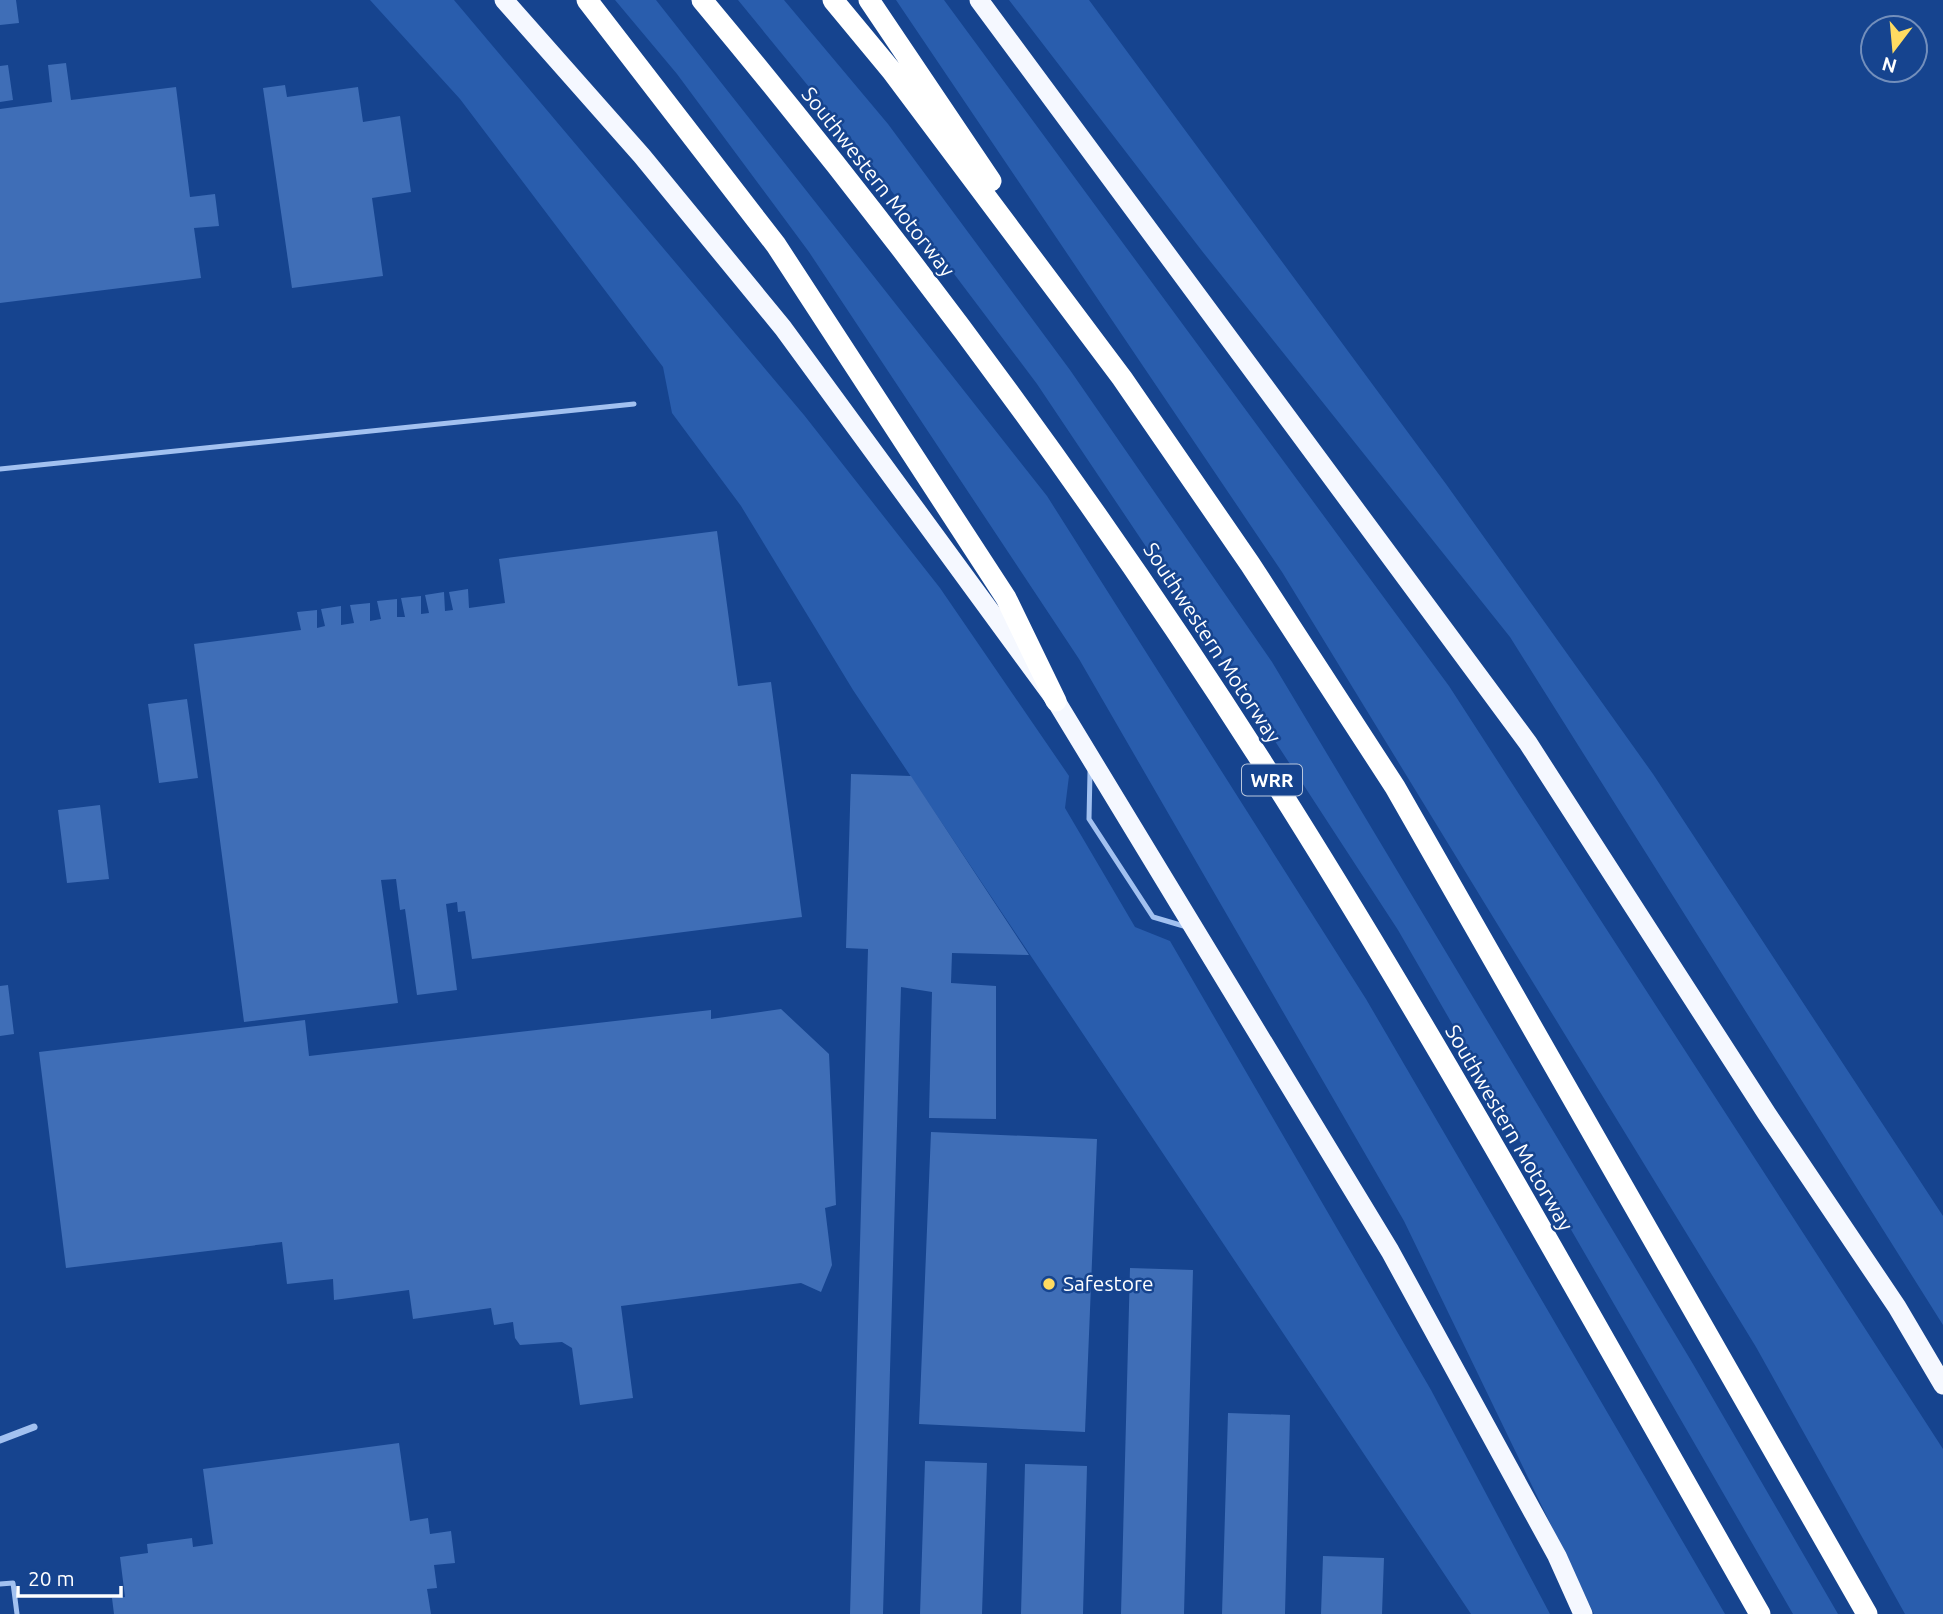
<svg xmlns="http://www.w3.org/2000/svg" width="1943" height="1614" viewBox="0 0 1943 1614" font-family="Ubuntu,sans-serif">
	<rect width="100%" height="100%" fill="#16448f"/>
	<path fill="#295dad" d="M370 0H454L804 415 940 588 1069 776 1065 808 1135 927 1170 941 1431 1390 1550 1614H1471L853 690 741 506 672 413 663 367 460 99Z
		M615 0H656L1047 496 1366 999 1725 1614H1594L1404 1221 1079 659 809 252 677 74Z
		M738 0H784L888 124 1070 370 1272 662 1693 1364 1838 1614H1793L1398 930 1230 672 1037 384 863 153Z
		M896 0H944L1449 686 1943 1449V1614H1905L1756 1347 1282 572Z
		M1009 0H1089L1446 484 1653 774 1943 1216V1325L1510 637 1202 251Z"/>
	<path fill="#3f6eb7" d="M0 0H16L19 23 0 25Z
		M66 63 71 100 176 87 190 197 215 194 219 226 194 228 201 278 0 303V109L52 102 48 65Z
		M8 65 13 100 0 102V66Z
		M285 85 287 97 358 87 363 122 400 116 411 192 372 198 383 276 292 288 263 88Z
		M717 531 738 686 771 682 802 917 472 959 465 911 458 912 457 902 446 904 457 990 417 995 405 909 400 910 396 879 381 880 398 1003 244 1022 194 644 301 630 297 612 317 610V628L325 626 321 609 341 606V625L354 623 350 605 370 603V621L381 619 377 601 397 599V617H405L401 598 421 596V614L429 613 425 595 444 592 445 611 453 610 449 592 468 589 469 608 505 603 499 559Z
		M187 699 198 778 159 783 148 704Z
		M851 774 911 776 1029 955 952 953 951 983 996 986V1119L929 1118 932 992 901 987 883 1614H850L868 949 846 948Z
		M100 805 109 879 67 883 58 810Z
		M8 985 14 1034 0 1036V986Z
		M781 1009 829 1054 836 1205 825 1208 832 1265 821 1292 801 1283 621 1306 633 1398 580 1405 572 1348 562 1342 520 1345 515 1338 513 1322 494 1325 491 1308 413 1319 409 1290 334 1300 333 1279 287 1284 282 1242 66 1268 39 1052 305 1020 309 1056 711 1010V1019Z
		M931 1132 1097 1139 1085 1432 919 1424Z
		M1130 1268 1193 1270 1184 1614H1121Z
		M1228 1413 1290 1415 1285 1614H1222Z
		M399 1443 410 1521 428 1518 430 1534 451 1531 455 1563 434 1565 437 1588 427 1589 431 1614H114L112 1598 125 1597 120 1557 148 1553 147 1544 192 1538 193 1547 213 1544 203 1469Z
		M925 1461 987 1463 982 1614H920Z
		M1025 1464 1087 1466 1083 1614H1021Z
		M1323 1556 1384 1558 1382 1614H1321Z"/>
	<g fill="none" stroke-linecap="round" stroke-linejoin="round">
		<path stroke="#a2c1f0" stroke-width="5" d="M0 469 634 404
			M1090 772 1089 819 1153 917 1187 927
			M0 1584 13 1583 17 1614"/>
		<path stroke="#a2c1f0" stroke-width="7" d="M0 1440 34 1427"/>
		<path stroke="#f5f8ff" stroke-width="19" d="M504 0 642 156 783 328 1056 701 1390 1251 1557 1556 1583 1614
			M979 0 1528 743 1767 1114 1897 1307 1943 1385"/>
		<path stroke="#fff" stroke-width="21" d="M587 0 776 245 1006 598 1056 701
			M702 0C915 255 1114 526 1291 808 1456 1071 1606 1344 1760 1614
			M833 0 891 70 1122 378 1250 564 1395 787 1867 1614
			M869 0 991 181"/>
	</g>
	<circle fill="#ffdb61" stroke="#16448f" stroke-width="2.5" cx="1049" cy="1284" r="7"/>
	<g text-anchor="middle" stroke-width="5" stroke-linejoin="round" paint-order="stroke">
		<rect fill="#16448f" stroke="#b9c7dd" stroke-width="2" x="1242" y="764.5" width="60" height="31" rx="5"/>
		<g font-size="19" font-weight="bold" fill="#fff">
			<text x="1272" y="787">WRR</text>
		</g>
		<g font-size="21" fill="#fff" stroke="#16448f">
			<text transform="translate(878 182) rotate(52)" y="7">Southwestern Motorway</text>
			<text transform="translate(1212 643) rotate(57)" y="7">Southwestern Motorway</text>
			<text transform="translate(1509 1128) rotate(60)" y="7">Southwestern Motorway</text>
		</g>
		<g font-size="21" fill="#fff" stroke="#16448f" text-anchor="start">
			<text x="1063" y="1291">Safestore</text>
		</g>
	</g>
	<g transform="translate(1894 49) rotate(196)"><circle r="33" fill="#16448f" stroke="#738fbc" stroke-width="2"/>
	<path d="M0-5L12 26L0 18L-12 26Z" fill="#ffdb61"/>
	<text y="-10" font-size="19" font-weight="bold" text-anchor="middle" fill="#ffffff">N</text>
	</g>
	<path d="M18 1586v10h103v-10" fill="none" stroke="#ffffff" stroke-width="3.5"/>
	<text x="28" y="1586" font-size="21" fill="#ffffff" stroke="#16448f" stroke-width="5" paint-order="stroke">20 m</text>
</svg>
